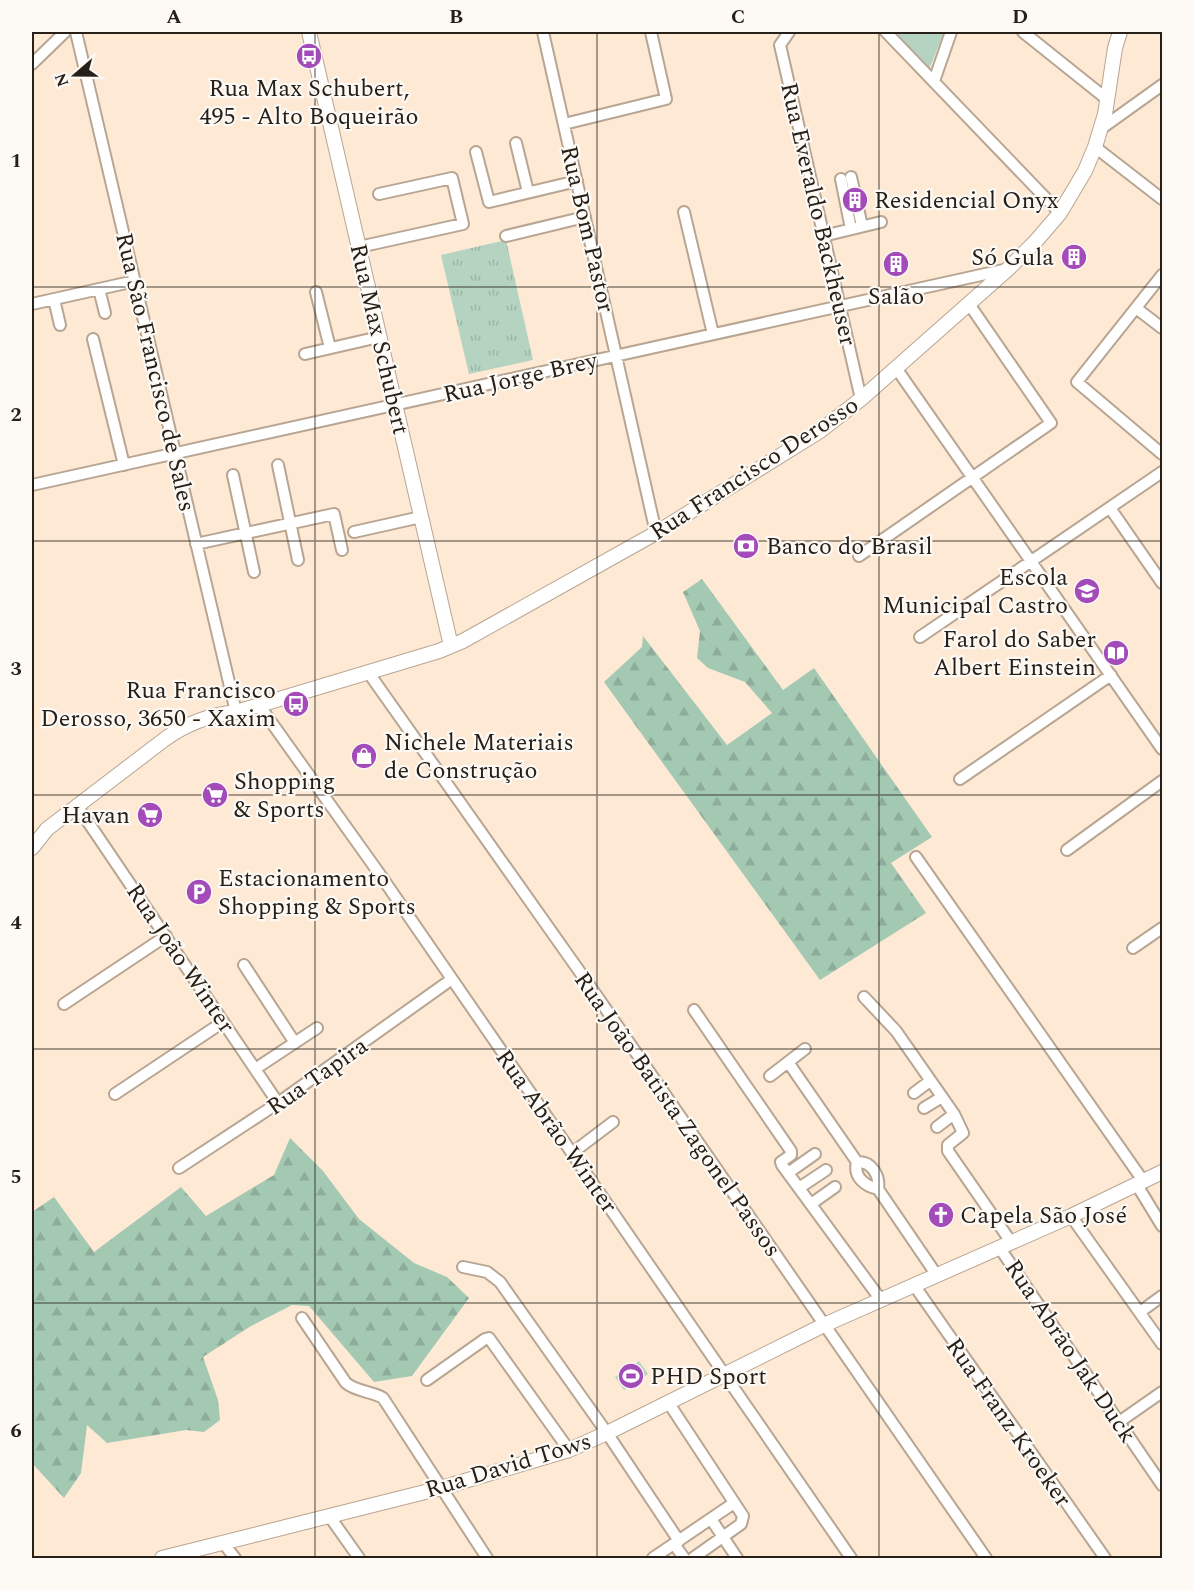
<svg xmlns="http://www.w3.org/2000/svg" width="1194" height="1590" viewBox="0 0 1194 1590" font-family="Spectral,serif">
	<defs>
		<pattern id="grass-tufts" width="24" height="20" patternUnits="userSpaceOnUse" patternTransform="scale(1.5)"><rect width="24" height="20" fill="#b5d3c1"/><path d="M3 7l-1-3M5 7V3M7 7l1-3M15 17l-1-3M17 17v-4M19 17l1-3" fill="none" stroke="#9cb5a5"/></pattern>
		<pattern id="forest-firs" width="22" height="20" patternUnits="userSpaceOnUse" patternTransform="scale(1.5)"><rect width="22" height="20" fill="#a4c9b3"/><path d="M5 1l3.5 6h-7zM16 11l3.5 6h-7z" fill="#8dac99"/></pattern>
	</defs>
	<rect width="100%" height="100%" fill="#fde9d4"/>
	<path fill="url(#grass-tufts)" d="M506 240 533 360 469 374 441 255Z"/>
	<path fill="url(#forest-firs)" d="M702 579 783 690 814 668 932 837 891 863 926 913 820 980 604 682 642 647 643 636 727 745 772 713 745 682 708 668 697 658 700 631 683 592Z
		M290 1138 323 1171 359 1219 414 1263 447 1277 469 1298 412 1376 374 1382 309 1306 292 1305 251 1326 203 1357 218 1400 220 1420 204 1432 186 1430 107 1443 87 1425 81 1473 64 1498 32 1463V1212L54 1197 94 1252 181 1187 206 1216 274 1175Z"/>
	<path fill="#b5d3c1" d="M897 32H944L928 72 896 37Z
		M639 1361 648 1374 624 1390 615 1377Z"/>
	<g fill="none" stroke-linecap="round" stroke-linejoin="round">
		<g stroke="#b8a592" stroke-width="14">
			<path id="street" d="M76 32 236 712
				M543 32 656 533
				M789 32 780 45 861 399
				M886 32 1060 213
				M1023 32 1108 100
				M32 64 65 32
				M934 81 951 32
				M564 124 666 99 651 32
				M1102 128 1162 85
				M516 143 528 192
				M1095 147 1162 199
				M476 152 489 202 577 181
				M851 177 862 226
				M841 179 851 229
				M684 212 713 334
				M506 236 585 217
				M823 236 881 222
				M359 247 463 224 452 178 379 194
				M1162 275 1077 382 1162 454
				M99 289 105 313
				M316 292 330 348
				M54 299 60 325
				M32 304 135 281
				M1136 308 1162 328
				M93 339 124 465
				M305 354 379 337
				M896 368 1162 749
				M278 465 298 560
				M233 475 254 572
				M32 485 1008 269
				M1110 508 1162 583
				M354 532 421 517
				M196 544 334 514 342 550
				M859 556 1051 423 969 304
				M920 637 1162 472
				M368 672 594 992 986 1558
				M259 705 381 876 851 1558
				M960 779 1111 675
				M82 813 278 1103
				M1067 850 1162 781
				M916 857 1144 1182
				M1133 948 1162 928
				M244 965 295 1043
				M864 997 896 1031 954 1114 963 1133 948 1145V1151L1011 1242
				M64 1004 166 936
				M694 1010 791 1151V1155L781 1162 782 1165 881 1300
				M788 1062 857 1162
				M255 1069 317 1028
				M770 1076 805 1049
				M914 1093 930 1081
				M115 1094 223 1022
				M924 1108 942 1097
				M937 1127 954 1114
				M572 1153 613 1122
				M857 1162C872 1161 880 1176 878 1189 865 1186 853 1177 857 1162Z
				M179 1168 278 1103 452 979
				M788 1173 815 1154
				M1137 1185 1162 1226
				M799 1188 826 1170
				M878 1189 936 1274
				M811 1204 835 1187
				M1071 1216 1162 1344
				M999 1247 1162 1485
				M463 1267 487 1272 500 1282 607 1433 679 1541
				M914 1285 1105 1558
				M1140 1312 1162 1296
				M302 1318 346 1383C357 1392 371 1391 383 1398L487 1558
				M427 1380 485 1339 489 1338 569 1450
				M668 1402 743 1516 741 1524 693 1558
				M1119 1422 1162 1392
				M330 1517 359 1558
				M711 1519 737 1558
				M224 1544 235 1558
				M674 1544 684 1558
				M653 1558 734 1503"/>
		</g>
		<g stroke="#b8a592" stroke-width="16">
			<path id="secondary" d="M309 32 451 646
				M32 848 47 829 165 739C187 723 209 715 236 712L439 651 463 641 656 533 820 431 861 399 1008 269 1036 241 1060 213 1085 171 1095 147 1105 114 1115 48 1120 32
				M162 1558 441 1488 569 1450 607 1433 824 1325 1071 1216 1162 1172"/>
		</g>
		<use href="#street" stroke="#fff" stroke-width="10"/>
		<use href="#secondary" stroke="#fff" stroke-width="14"/>
	</g>
	<path fill="none" stroke="#272019" stroke-width="1.5" stroke-opacity="0.55" d="M315 32V1558M597 32V1558M879 32V1558M32 287H1162M32 541H1162M32 795H1162M32 1049H1162M32 1303H1162"/>
	<defs>
		<g id="bus-disc" transform="scale(1.35)"><circle r="9.5" fill="#a34cb9" stroke="#fdf9f5"/><path d="M-5-6H5V4H4V6H2V4H-2V6H-4V4H-5ZM-3.5-4V0h7V-4ZM-3.5 1.2v1.5H-2V1.2ZM2 1.2v1.5H3.5V1.2Z" fill="#fff"/></g>
		<g id="building-disc" transform="scale(1.35)"><circle r="9.5" fill="#a34cb9" stroke="#fdf9f5"/><path d="M-4-6H4V6H1V3H-1V6H-4ZM-2.5-4.3h1.7v1.8h-1.7ZM.8-4.3h1.7v1.8H.8ZM-2.5-1h1.7V.8h-1.7ZM.8-1h1.7V.8H.8Z" fill="#fff"/></g>
		<g id="bank-disc" transform="scale(1.35)"><circle r="9.5" fill="#a34cb9" stroke="#fdf9f5"/><path d="M-6-4H6V4H-6ZM0-2.3a2.3 2.3 0 1 0 0 4.6a2.3 2.3 0 1 0 0-4.6Z" fill="#fff"/></g>
		<g id="school-disc" transform="scale(1.35)"><circle r="9.5" fill="#a34cb9" stroke="#fdf9f5"/><path d="M0-5L7-2L0 1L-7-2ZM-4 1L0 2.5L4 1V4Q0 6-4 4Z" fill="#fff"/></g>
		<g id="library-disc" transform="scale(1.35)"><circle r="9.5" fill="#a34cb9" stroke="#fdf9f5"/><path d="M-6-4Q-3-5.5-.7-3.5V5Q-3 3-6 4ZM6-4Q3-5.5 .7-3.5V5Q3 3 6 4Z" fill="#fff"/></g>
		<g id="shop-disc" transform="scale(1.35)"><circle r="9.5" fill="#a34cb9" stroke="#fdf9f5"/><path d="M-5-2.5h2.3a2.7 3.5 0 0 1 5.4 0H5L5.5 6h-11ZM-1.5-2.5h3a1.5 2.3 0 0 0-3 0Z" fill="#fff"/></g>
		<g id="supermarket-disc" transform="scale(1.35)"><circle r="9.5" fill="#a34cb9" stroke="#fdf9f5"/><path d="M-6-5.5h2.5l.6 2H6L4.5 2H-2.5L-4.4-4H-6ZM-1.5 3.2a1.3 1.3 0 1 0 .1 0ZM3 3.2a1.3 1.3 0 1 0 .1 0Z" fill="#fff"/></g>
		<g id="parking-disc" transform="scale(1.35)"><circle r="9.5" fill="#a34cb9" stroke="#fdf9f5"/><path d="M-3.5-5.5H1a3.5 3.5 0 0 1 0 7H-1V5.5H-3.5ZM-1-3.4V-.6H.8a1.4 1.4 0 0 0 0-2.8Z" fill="#fff"/></g>
		<g id="church-disc" transform="scale(1.35)"><circle r="9.5" fill="#a34cb9" stroke="#fdf9f5"/><path d="M-1.2-6h2.4v3.5h3.3v2.4h-3.3V6h-2.4V-.1h-3.3v-2.4h3.3Z" fill="#fff"/></g>
		<g id="stadium-disc" transform="scale(1.35)"><circle r="9.5" fill="#a34cb9" stroke="#fdf9f5"/><path d="M0-5a6.5 5 0 1 0 0 10a6.5 5 0 1 0 0-10ZM-3.5-1.8h7v3.6h-7Z" fill="#fff"/></g>
	</defs>
	<g fill-rule="evenodd">
		<use href="#bus-disc" x="309" y="56"/>
		<use href="#building-disc" x="855" y="200"/>
		<use href="#building-disc" x="1074" y="257"/>
		<use href="#building-disc" x="896" y="264"/>
		<use href="#bank-disc" x="746" y="546"/>
		<use href="#school-disc" x="1087" y="591"/>
		<use href="#library-disc" x="1116" y="653"/>
		<use href="#bus-disc" x="296" y="704"/>
		<use href="#shop-disc" x="364" y="756"/>
		<use href="#supermarket-disc" x="215" y="795"/>
		<use href="#supermarket-disc" x="150" y="815"/>
		<use href="#parking-disc" x="199" y="892"/>
		<use href="#church-disc" x="941" y="1215"/>
		<use href="#stadium-disc" x="631" y="1376"/>
	</g>
	<g text-anchor="middle" stroke-width="4.5" stroke-linejoin="round" paint-order="stroke">
		<g font-size="24" fill="#272019" stroke="#fdf9f5" text-anchor="start">
			<text x="309" y="96" text-anchor="middle">Rua Max Schubert,<tspan x="309" dy="28">495 - Alto Boqueirão</tspan></text>
			<text x="874" y="208">Residencial Onyx</text>
			<text x="1054" y="265" text-anchor="end">Só Gula</text>
			<text x="896" y="304" text-anchor="middle">Salão</text>
			<text x="766" y="554">Banco do Brasil</text>
			<text x="1068" y="585" text-anchor="end">Escola<tspan x="1068" dy="28">Municipal Castro</tspan></text>
			<text x="1096" y="647" text-anchor="end">Farol do Saber<tspan x="1096" dy="28">Albert Einstein</tspan></text>
			<text x="276" y="698" text-anchor="end">Rua Francisco<tspan x="276" dy="28">Derosso, 3650 - Xaxim</tspan></text>
			<text x="384" y="750">Nichele Materiais<tspan x="384" dy="28">de Construção</tspan></text>
			<text x="234" y="789">Shopping<tspan x="234" dy="28">&amp; Sports</tspan></text>
			<text x="130" y="823" text-anchor="end">Havan</text>
			<text x="218" y="886">Estacionamento<tspan x="218" dy="28">Shopping &amp; Sports</tspan></text>
			<text x="960" y="1223">Capela São José</text>
			<text x="650" y="1384">PHD Sport</text>
		</g>
		<g font-size="24" fill="#272019" stroke="#fdf9f5">
			<text transform="translate(819 214) rotate(77)" y="8">Rua Everaldo Backheuser</text>
			<text transform="translate(588 229) rotate(77)" y="8">Rua Bom Pastor</text>
			<text transform="translate(380 339) rotate(77)" y="8">Rua Max Schubert</text>
			<text transform="translate(156 372) rotate(77)" y="8">Rua São Francisco de Sales</text>
			<text transform="translate(520 377) rotate(-13)" y="8">Rua Jorge Brey</text>
			<text transform="translate(754 468) rotate(-33)" y="8">Rua Francisco Derosso</text>
			<text transform="translate(181 958) rotate(56)" y="8">Rua João Winter</text>
			<text transform="translate(317 1076) rotate(-35)" y="8">Rua Tapira</text>
			<text transform="translate(678 1114) rotate(55)" y="8">Rua João Batista Zagonel Passos</text>
			<text transform="translate(557 1131) rotate(55)" y="8">Rua Abrão Winter</text>
			<text transform="translate(1071 1351) rotate(56)" y="8">Rua Abrão Jak Duck</text>
			<text transform="translate(1009 1422) rotate(55)" y="8">Rua Franz Kroeker</text>
			<text transform="translate(508 1465) rotate(-17)" y="8">Rua David Tows</text>
		</g>
	</g>
	<rect width="1194" height="1590" fill="none" stroke="#fdf9f5" stroke-width="66"/>
	<g transform="translate(75 75) rotate(250)" stroke="#fdf9f5" stroke-width="4.5" paint-order="stroke">
	<path d="M0-4.5L10 22L0 15L-10 22Z" fill="#272019"/>
	<text y="-9" font-size="16" font-weight="bold" text-anchor="middle" fill="#272019">N</text>
	</g>
	<rect x="33" y="33" width="1128" height="1524" fill="none" stroke="#272019" stroke-width="2"/>
	<g font-size="20" text-anchor="middle" font-weight="bold" fill="#272019">
		<text x="174" y="23">A</text>
		<text x="456" y="23">B</text>
		<text x="738" y="23">C</text>
		<text x="1020" y="23">D</text>
		<text x="16" y="167">1</text>
		<text x="16" y="421">2</text>
		<text x="16" y="675">3</text>
		<text x="16" y="929">4</text>
		<text x="16" y="1183">5</text>
		<text x="16" y="1437">6</text>
	</g>
</svg>
